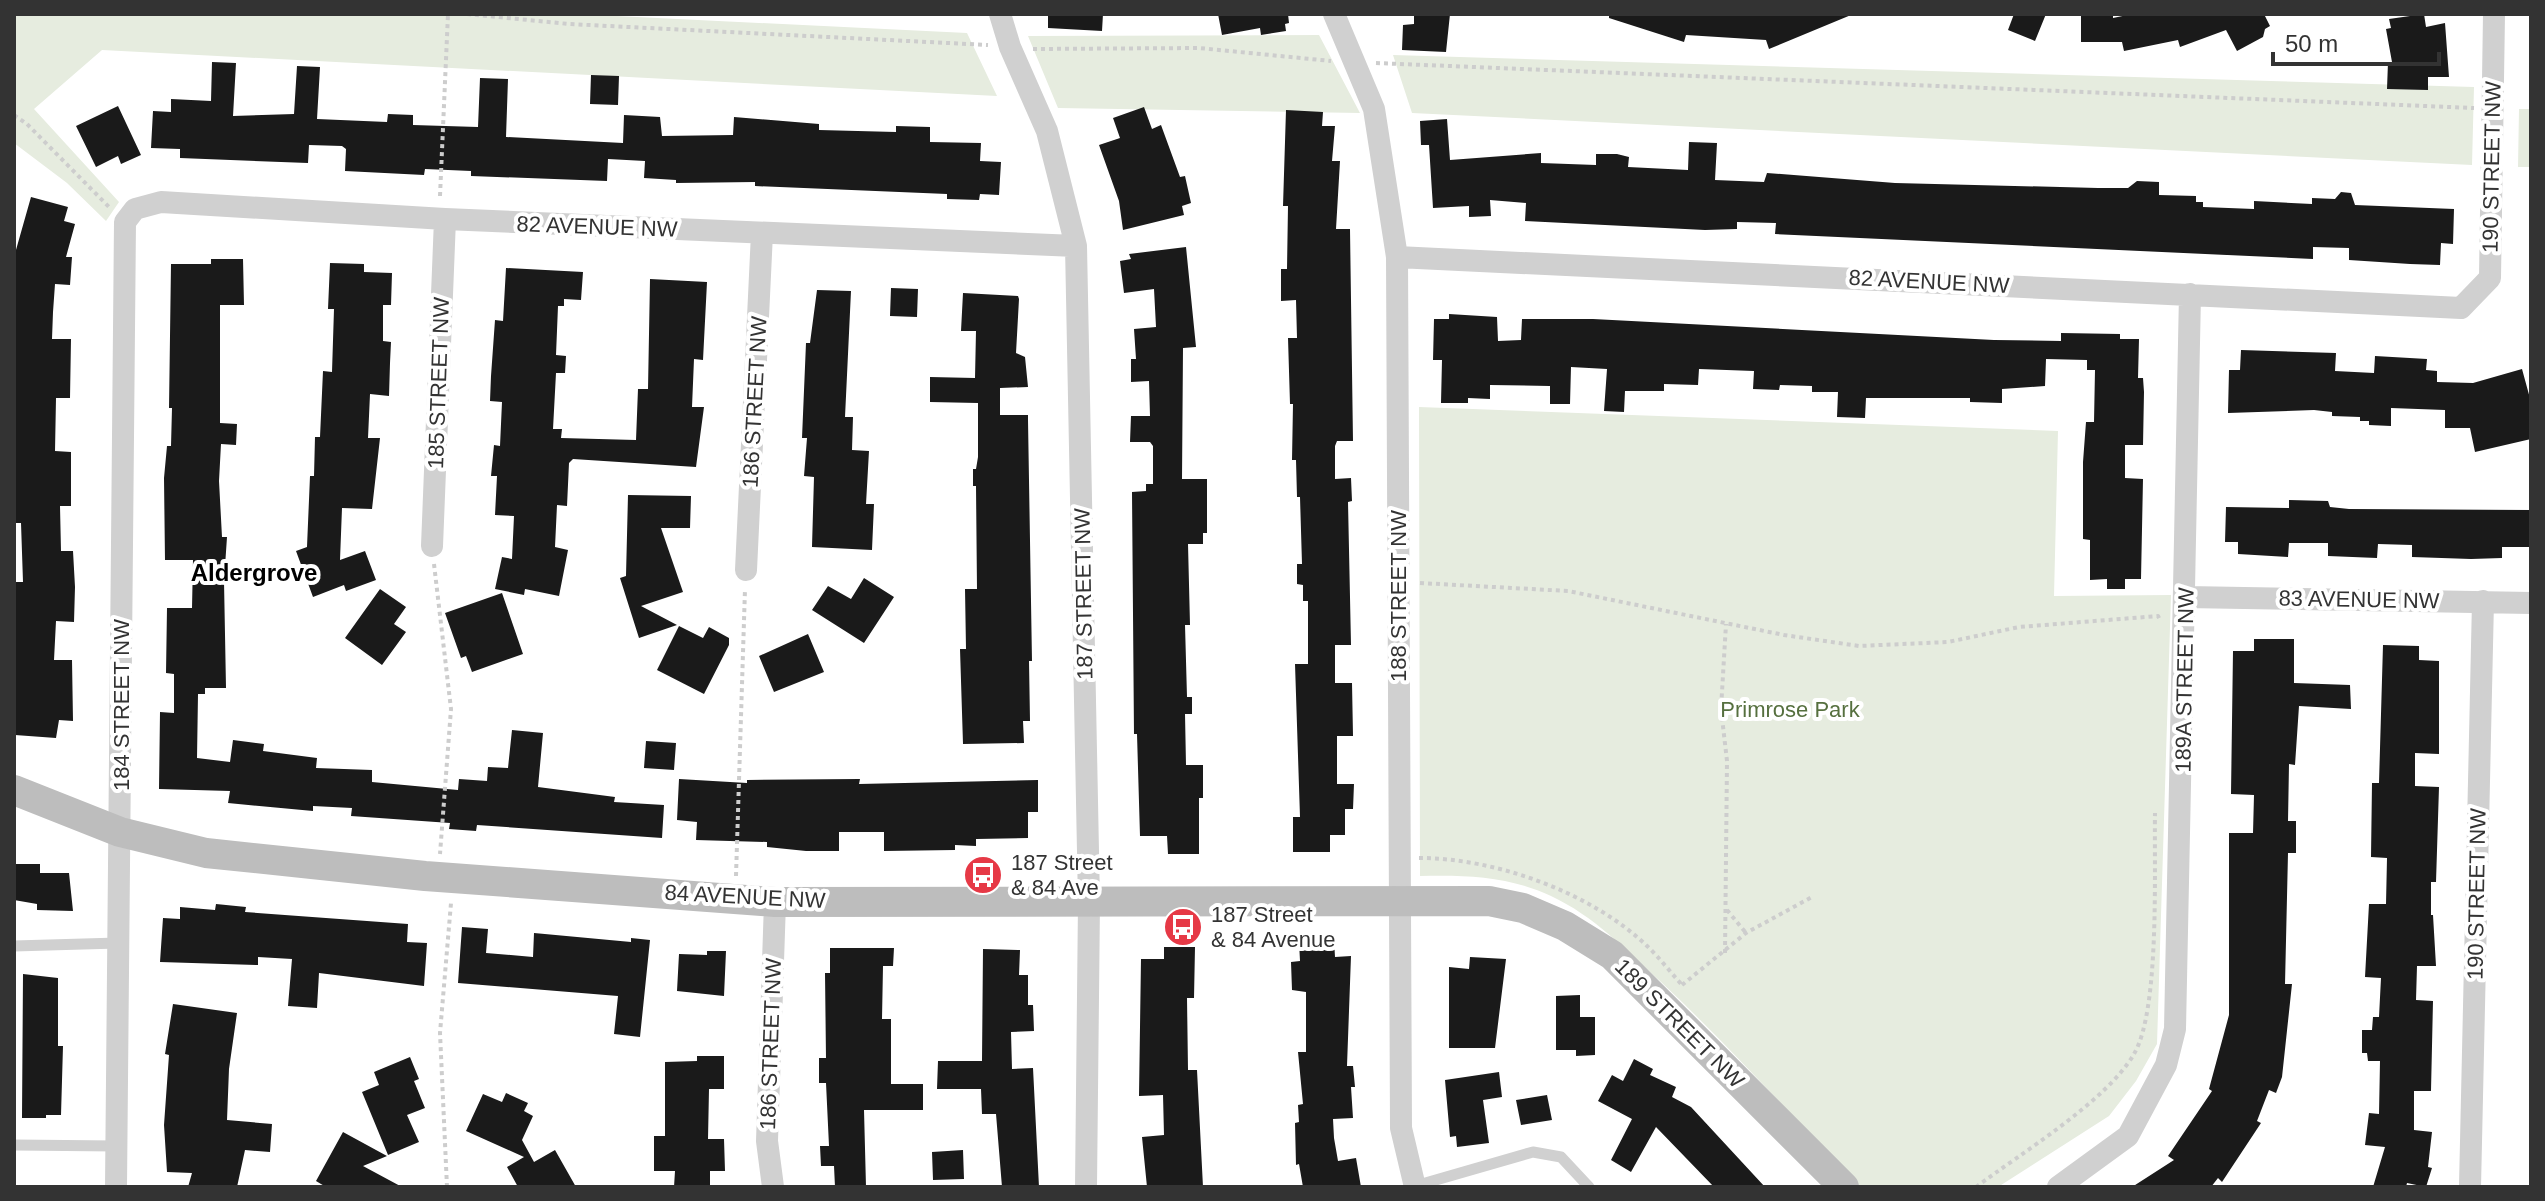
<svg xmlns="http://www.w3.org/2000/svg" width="2545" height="1201" viewBox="0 0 2545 1201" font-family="Arial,sans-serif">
	<rect width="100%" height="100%" fill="#fff"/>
	<path fill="#e6ecdf" d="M14 14H576L967 33 997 96 102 50 34 109 119 202 106 221 67 183 14 143Z
		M1319 35 1360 113 1058 108 1028 36Z
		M1393 55 2474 87 2472 165 1412 113Z
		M2519 109H2531V167H2518Z
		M1419 407 2058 431 2054 596 2171 595 2157 1044 2136 1081 2109 1116 1998 1187H1860C1794 1118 1730 1047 1661 982 1626 950 1594 916 1551 896 1508 876 1466 875 1420 876Z"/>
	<path fill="#1a1a1a" d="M1048 14H1103L1102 31 1048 28Z
		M1218 14H1288L1289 23 1285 24 1286 31 1261 35 1260 28 1222 35Z
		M1414 14H1450L1446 52 1402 50 1403 25 1414 24Z
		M1609 14H1850L1851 15 1769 49 1766 40 1686 35 1684 42 1609 18Z
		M2014 14H2046L2035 41 2008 30Z
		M2081 14H2113V18L2132 14H2264L2270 26 2265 29 2263 37 2237 51 2226 30 2180 47 2178 40 2124 51 2122 42H2081Z
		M2424 14 2426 27 2445 23 2449 77H2428V90L2387 89 2388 62H2392L2386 29 2391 28 2389 19Z
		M212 62 236 63 233 116 294 114 297 66 320 67 317 119 387 122 388 114 413 115V125L478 127 480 78 508 79 506 137 623 143 624 115 660 117 662 136 733 135 734 117 819 124V130L896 132V126L930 127V142L981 143 980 161 1001 162 999 195 980 194 979 200 947 199V194L755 186V182L676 183V180L644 178 645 161 608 159 607 181 471 176V171L425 169 424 175 345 171 346 149 342 146 309 145 308 163 180 158V149L151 148 153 111 171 112V99L211 101Z
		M591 75 619 76 618 105 590 104Z
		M118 106 141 155 121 164 118 156 96 167 76 126Z
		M1144 107 1152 129 1161 125 1180 177 1185 176 1191 203 1182 206 1184 215 1123 230 1119 201 1099 145 1120 138 1113 118Z
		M1286 110 1323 112 1322 126H1335L1332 161H1340L1336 229H1350L1353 441H1337L1335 446V479L1351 478 1352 501 1348 502 1351 645H1335V683H1352L1353 736H1337V784H1354L1353 809H1345V835H1330V852H1293V817H1300L1295 664H1308V601H1303V585L1297 584V564H1302L1300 497H1297L1296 460H1292L1293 404H1290L1288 338H1297L1296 300 1281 301V269H1287L1288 206H1283Z
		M1447 119 1450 160 1541 153V163L1596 165V154H1617L1629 157 1628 167 1688 170 1689 142 1717 143 1715 180 1764 182 1767 173 1895 183 2098 188H2128L2137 181 2159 182V195L2196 196V202H2203V207L2254 209V201L2312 204V198L2335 199 2341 192 2351 193 2355 205 2454 209 2453 244 2441 243 2440 265 2410 264 2349 260V248L2313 247V259L1775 234 1776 223 1737 222V229L1705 230 1525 221 1526 203 1490 200 1491 216 1469 217V206L1433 208 1429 145H1421L1420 121Z
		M31 197 68 207 64 221 75 224 66 257H72L70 285 55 284 53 312 52 339H71L70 398H56L55 451 71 452V506H60L61 551H73L75 587 74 622 56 621 54 660H72L73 721 59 720 56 738 15 735 14 718V582H23L21 523H14V257Z
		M1186 247 1196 347 1183 348 1182 479H1207V533H1203V544H1188L1190 625H1185L1187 697H1192V714H1185L1186 765H1203V798H1199V854H1168L1167 836H1140L1137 734H1134L1132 492 1146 491V484H1153V446L1150 442H1130L1131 416H1150L1149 381 1131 382V359H1136L1134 329 1156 327 1154 289 1124 293 1120 261 1131 259 1129 254Z
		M211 259H243L244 305H220V423L237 424 236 445 221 444 219 481 222 537H227L224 581 226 688H205V694H198L197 758 230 762 233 740 264 744 263 751 317 758 316 768 372 770V782L458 790 459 779 487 781 488 767 508 768 512 730 543 733 538 787 615 797 614 802 664 805 662 838 477 825 476 831 449 829 450 823 351 816 352 808 313 806V811L228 803 230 791 159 789 160 712 174 713V674L166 673 167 608H192L193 560H165L164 478 167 446H171L172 408H169L171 264H211Z
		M330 263 364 264V272L392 273 391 305H383V341L391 342 390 363 389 396 370 394 368 438H380L372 509 342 508 340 560 365 551 376 580 346 591 344 585 313 597 296 551 307 547 310 476H314L315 437H320L323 371 332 372 334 309H328Z
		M506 268 583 272 581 300 564 299V306H558L556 355 566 356 565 373H556L553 429H562L561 438 636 440 638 389H648L650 279 707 282 703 360 694 359 692 407H704L696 467 573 459 569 463 567 506 557 505 555 547 568 550 559 596 525 589 524 595 495 589 502 557 512 559 514 516 495 515 497 476H491L494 445 500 446 502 402 490 401 491 376 495 320 503 321Z
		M891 288 918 289 917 317 890 316Z
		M817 290 851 291 845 417H853L852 450 869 451 866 504H874L872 550 812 547 814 477 804 476 807 438H802L806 343H810Z
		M963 293 1018 296 1019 299 1016 353 1025 357 1028 387 1000 388V415H1028V420L1032 661H1029L1030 721H1023L1024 743 963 744 960 649H966L965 589H977L976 486H973V469H976L978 457V403L930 402V377L975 378 976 331H961Z
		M1449 314 1497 317 1498 341 1521 340 1522 319H1593L1994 340 2061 341V333L2120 334V339H2139L2138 378H2143L2144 392 2143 445H2125V478L2143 479 2141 579H2125V589H2107V579L2090 580V540L2083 539V462L2086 422H2094L2095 370H2087V360L2046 359 2045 386 2002 389V403L1970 402V398H1866L1865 418 1837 417 1838 392H1812V386L1780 385 1779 390 1753 389 1754 371 1699 369 1698 385 1664 384V391H1625L1624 412 1604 411 1607 369 1571 367 1570 404H1550V386L1490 385V399L1468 398V403H1441L1442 360H1433L1434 319H1449Z
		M2241 350 2336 353 2335 371 2374 373 2375 356 2427 359 2426 370 2437 371V382L2473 383 2522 369 2531 402V439L2475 452 2470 428H2445V410L2391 408V426L2369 425V421H2360V417L2332 416V412L2314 410 2228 413 2229 370H2240Z
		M628 495 691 496 690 528H661L683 592 641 606 677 625 639 638 620 578 626 576Z
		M2289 500 2328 501 2330 507 2349 509 2531 510V547H2502V558L2471 559 2412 557V545L2378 544 2377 558 2328 556V543H2289L2288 557 2238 554V542H2225L2226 507 2289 508Z
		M864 578 894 597 864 643 812 610 828 586 851 599Z
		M380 589 406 607 394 624 406 632 382 665 345 638Z
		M502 593 523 654 472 672 466 656 461 658 445 613Z
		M679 626 703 638 709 627 729 638V645L704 694 657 670Z
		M808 634 824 672 774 692 759 656Z
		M2254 639H2294V683L2350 685 2351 709 2299 706 2295 765 2289 764 2288 821H2296V853H2288L2285 984H2292L2282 1077 2276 1093 2269 1090 2257 1121 2261 1123 2222 1182 2218 1178 2211 1187H2132L2174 1160 2168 1156 2212 1091 2209 1089 2229 1015V833H2253L2254 795 2231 794 2233 651H2254Z
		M2383 645 2419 646V660L2439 661V754L2415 753V786L2439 787 2436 882H2431V915H2433L2436 966H2417L2416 1000 2433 1001 2431 1091H2414V1130L2432 1132 2428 1167 2432 1168 2426 1187 2407 1183 2406 1187H2373L2385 1147 2365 1145 2369 1113 2379 1114 2380 1061H2368L2367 1053H2362V1030H2372L2373 1017H2379L2381 978 2365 977 2369 904H2386L2387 858 2371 857 2372 783H2379Z
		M646 741 676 743 674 770 644 768Z
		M679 779 747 783V780L860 779 859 784 1038 780V812H1028V838L976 839V846L955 845V850L884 851V832H839V851H806L767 847V842L696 840 697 822 677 820Z
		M14 864H40V873H69L73 911 37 910V904L14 900Z
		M216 904 246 907 245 912 408 924 407 942 427 943 424 986 319 973 317 1008 288 1006 292 959 258 957V965L160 962 163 918 180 919V907L215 910Z
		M462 927 488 929 486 953 533 957 534 933 631 942V938L650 940 640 1037 614 1034 618 996 458 983Z
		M1334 940 1335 957 1351 956 1347 1066H1353L1355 1087H1351L1353 1118 1333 1119 1334 1138 1338 1161 1356 1158 1361 1187H1303L1299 1164 1296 1165 1295 1123 1299 1122 1298 1105 1303 1104 1298 1052H1306V992L1292 990 1291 962 1300 961 1299 942Z
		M1164 947H1195L1194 998H1187L1188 1070H1197L1203 1187H1147L1142 1137 1164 1135 1163 1095 1139 1096 1141 959H1164Z
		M830 948H894L893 966H883L882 1019H891V1084H923V1110H864L866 1187H835L834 1166H821L820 1146H829L826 1083H819V1058H826L825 973H830Z
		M983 949 1020 950 1019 975H1028V1005H1033L1034 1031 1011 1032 1012 1069 1033 1068 1039 1187H1002L996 1114H982L981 1089H937L938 1061H982Z
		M707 951H726L724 996 677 991 679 954 707 955Z
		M1470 957 1506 959 1495 1048H1449V967L1469 969Z
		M23 974 58 978V1046H63L61 1115H46V1118H22Z
		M1580 995V1017H1595V1055L1576 1056V1050H1556V996Z
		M173 1004 237 1013 229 1069 227 1120 272 1124 270 1152 245 1150 237 1187H188L192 1173 167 1172 164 1125 169 1055 165 1054Z
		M697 1056H724V1089H709L708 1139H724L725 1171H710V1187H674L675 1171H654V1136H665V1062L697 1061Z
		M410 1057 419 1079 414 1081 425 1108 407 1115 419 1142 388 1155 362 1092 379 1085 374 1072Z
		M1634 1059 1653 1069 1650 1075 1676 1087 1672 1097 1691 1107 1765 1187H1714L1656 1127 1631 1172 1611 1160 1632 1119 1598 1101 1612 1075 1623 1081Z
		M1499 1072 1502 1097 1483 1100 1489 1143 1457 1147 1456 1136 1450 1137 1445 1080Z
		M506 1093 528 1103 524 1111 533 1116 522 1140 534 1162 555 1150 576 1187H518L507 1167 524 1157 466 1131 483 1094 502 1102Z
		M1547 1095 1552 1120 1521 1125 1516 1100Z
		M343 1132 387 1156 363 1166 402 1187H326L316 1181Z
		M963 1150 964 1179 933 1180 932 1152Z"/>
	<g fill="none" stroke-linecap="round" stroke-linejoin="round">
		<path stroke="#cdcdcd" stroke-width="4" stroke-dasharray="4 4" stroke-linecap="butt" d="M467 14 569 24 988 45
			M1033 49 1199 48 1331 61
			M1376 63 2474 108
			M14 115 27 124 110 208
			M440 196 448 14
			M434 564 451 709 440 854
			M1420 583 1568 591 1784 635 1859 646 1948 642 2019 627 2158 616 2160 620
			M1419 858C1495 858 1590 892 1646 945 1659 957 1671 973 1683 986
			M736 876 745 589
			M1727 910 1746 933
			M1725 953 1727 761 1721 709 1726 624
			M1682 985 1746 933 1812 897
			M447 1187 440 1033 451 903
			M1976 1187C2020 1154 2107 1101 2134 1054 2160 1010 2154 869 2155 813"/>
		<path stroke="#d0d0d0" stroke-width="11" d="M14 946 118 943
			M14 1145 116 1146
			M1415 1186 1533 1152 1561 1157 1589 1187"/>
		<path stroke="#d0d0d0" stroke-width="22" d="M1000 14 1010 47 1047 131 1076 246 1089 902 1086 1187
			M1334 14 1374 109 1397 257 1401 1128 1415 1187
			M1397 257 2461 308 2490 278 2494 14
			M432 546 445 219
			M746 570 762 233
			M2186 597 2531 603
			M116 1187 125 222 135 209 161 202 445 219 1076 246
			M773 1187 767 1141 775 902
			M2058 1187 2128 1136 2166 1065 2175 1029 2190 294
			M2470 1187 2483 601"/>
		<path stroke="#bdbdbd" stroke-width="30" d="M14 790 120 832 206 853 425 876 775 902 1489 901 1523 908 1565 926 1612 955 1844 1187"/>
	</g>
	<defs>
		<g id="bus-disc" transform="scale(2)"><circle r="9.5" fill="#e63946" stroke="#fff"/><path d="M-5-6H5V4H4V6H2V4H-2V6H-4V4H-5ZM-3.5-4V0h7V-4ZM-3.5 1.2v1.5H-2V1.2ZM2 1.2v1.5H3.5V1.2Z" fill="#fff"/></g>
	</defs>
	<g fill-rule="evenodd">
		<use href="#bus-disc" x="983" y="875"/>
		<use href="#bus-disc" x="1183" y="927"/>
	</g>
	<g text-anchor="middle" stroke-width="8" stroke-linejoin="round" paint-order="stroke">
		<g font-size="22" fill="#333" stroke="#fff">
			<text transform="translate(2491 167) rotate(-89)" y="8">190 STREET NW</text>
			<text transform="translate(597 226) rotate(2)" y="8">82 AVENUE NW</text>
			<text transform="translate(1929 281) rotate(3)" y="8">82 AVENUE NW</text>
			<text transform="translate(438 383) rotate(-88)" y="8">185 STREET NW</text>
			<text transform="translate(754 402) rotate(-87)" y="8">186 STREET NW</text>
			<text transform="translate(1083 594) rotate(-91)" y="8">187 STREET NW</text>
			<text transform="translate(1398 596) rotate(-90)" y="8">188 STREET NW</text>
			<text transform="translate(2359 599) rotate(1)" y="8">83 AVENUE NW</text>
			<text transform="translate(2184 680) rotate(-89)" y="8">189A STREET NW</text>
			<text transform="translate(121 705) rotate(-90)" y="8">184 STREET NW</text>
			<text transform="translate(2476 894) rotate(-89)" y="8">190 STREET NW</text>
			<text transform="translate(745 896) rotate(3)" y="8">84 AVENUE NW</text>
			<text transform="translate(1680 1023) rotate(45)" y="8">189 STREET NW</text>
			<text transform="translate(770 1044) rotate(-88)" y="8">186 STREET NW</text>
		</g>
		<g font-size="22" fill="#56703f" stroke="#fff">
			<text x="1790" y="717">Primrose Park</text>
		</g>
		<g font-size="22" fill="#333" stroke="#fff" text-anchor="start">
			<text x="1011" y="870">187 Street<tspan x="1011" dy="25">&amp; 84 Ave</tspan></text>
			<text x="1211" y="922">187 Street<tspan x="1211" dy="25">&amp; 84 Avenue</tspan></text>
		</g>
		<g font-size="24" font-weight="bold" fill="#000" stroke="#fff">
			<text x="254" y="581">Aldergrove</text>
		</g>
	</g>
	<rect width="2545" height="1201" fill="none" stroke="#333333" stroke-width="32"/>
	<path d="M2273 52v12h166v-12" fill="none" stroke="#333333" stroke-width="4"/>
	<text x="2285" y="52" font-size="24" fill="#333333" stroke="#ffffff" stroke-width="6" paint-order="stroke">50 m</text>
</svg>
